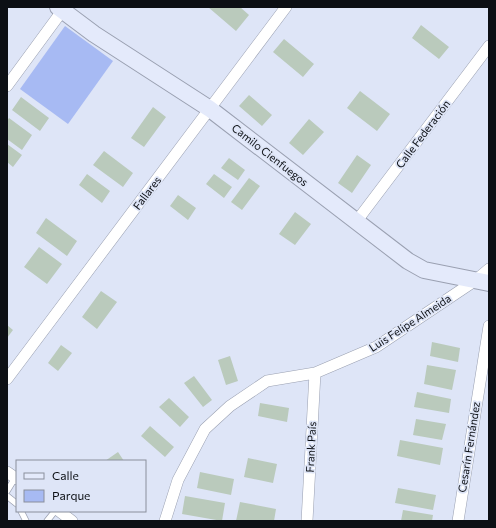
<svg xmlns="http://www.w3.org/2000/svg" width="496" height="528" viewBox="0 0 496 528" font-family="Commissioner,sans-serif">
	<rect width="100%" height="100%" fill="#dee5f7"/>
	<path fill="#a7baf3" d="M65 26 113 61 68 124 20 89Z"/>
	<path fill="#bacabc" d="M208 7H240L249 15 236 31Z
		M421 25 449 47 439 59 412 38Z
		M284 39 314 64 303 77 273 52Z
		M360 91 390 114 377 131 347 108Z
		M249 95 272 115 262 126 239 106Z
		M21 97 49 118 40 131 12 110Z
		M153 107 166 117 144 147 131 138Z
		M9 118 32 135 22 150 7 139V121Z
		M309 119 324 132 303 155 289 143Z
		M7 144 22 155 13 167 7 162Z
		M104 151 133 173 123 187 93 165Z
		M357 155 371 165 352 193 338 183Z
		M229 158 245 170 238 180 221 168Z
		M87 174 110 191 102 203 79 185Z
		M214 174 232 187 224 198 206 184Z
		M249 178 260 186 242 210 231 202Z
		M178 195 196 208 188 220 170 206Z
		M295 212 311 224 295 245 279 234Z
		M46 218 77 241 67 256 36 233Z
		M39 247 62 264 47 284 24 267Z
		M101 291 117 302 97 329 82 317Z
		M7 325 13 330 7 338Z
		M432 342 460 348 458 362 430 356Z
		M61 345 72 353 58 371 48 363Z
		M230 356 238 381 226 385 218 360Z
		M427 365 456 370 452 390 424 384Z
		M194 376 212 400 203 407 184 383Z
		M417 392 451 399 449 413 414 407Z
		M169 398 189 417 180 427 159 407Z
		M260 403 289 408 287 422 258 416Z
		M416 419 446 424 442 440 413 435Z
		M150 426 174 447 165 457 141 436Z
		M400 440 443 448 440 465 397 456Z
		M118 452 124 461H105Z
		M248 458 277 464 273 483 244 477Z
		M200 472 234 479 231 495 197 488Z
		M398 488 436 495 433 510 395 503Z
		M185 496 225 503 222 521 182 514Z
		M240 502 276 509 274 521H236Z
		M403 510 433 515 432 521H401Z"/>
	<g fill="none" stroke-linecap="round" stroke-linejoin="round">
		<g stroke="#9aa0b1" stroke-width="7">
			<path id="lane" d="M7 491 15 478
				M7 496 17 504
				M21 511 26 521
				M47 521 55 511"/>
		</g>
		<g stroke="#9aa0b1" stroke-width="12">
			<path id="street" d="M7 86 65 7
				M356 222 489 46
				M7 379 286 7
				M7 472 17 479
				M59 511 72 521
				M165 521 178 480 205 429 230 406 267 381 315 373 376 347 476 280 489 269
				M307 521 315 373
				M458 521 489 326"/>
		</g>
		<g stroke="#9aa0b1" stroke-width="18">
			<path id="secondary" d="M58 7 94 34 210 109 408 261 424 270 489 283"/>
		</g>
		<use href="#lane" stroke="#fff" stroke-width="5.5"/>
		<use href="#street" stroke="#fff" stroke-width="11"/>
		<use href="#secondary" stroke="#e4eafb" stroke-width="16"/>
	</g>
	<g text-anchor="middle" stroke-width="3.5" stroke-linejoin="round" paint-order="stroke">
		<g font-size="11" fill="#0c0f14" stroke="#dee5f7">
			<text transform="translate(423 134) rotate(-53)" y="4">Calle Federación</text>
			<text transform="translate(270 155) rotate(38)" y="4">Camilo Cienfuegos</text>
			<text transform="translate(147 193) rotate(-53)" y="4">Fallares</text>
			<text transform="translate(410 323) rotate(-33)" y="4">Luis Felipe Almeida</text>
			<text transform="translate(311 447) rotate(-87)" y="4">Frank País</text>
			<text transform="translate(469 447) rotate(-81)" y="4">Cesarín Fernández</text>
		</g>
	</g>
	<rect width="496" height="528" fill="none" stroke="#0c0f14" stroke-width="16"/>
	<rect x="16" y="460" width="130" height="52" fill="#dee5f7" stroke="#8a8f9c"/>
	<rect x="24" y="473" width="20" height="6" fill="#e4eafb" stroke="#8a8f9c"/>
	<text x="52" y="480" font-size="12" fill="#0c0f14">Calle</text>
	<rect x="24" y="490" width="20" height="12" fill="#a7baf3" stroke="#8a8f9c"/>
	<text x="52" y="500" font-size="12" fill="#0c0f14">Parque</text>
</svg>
